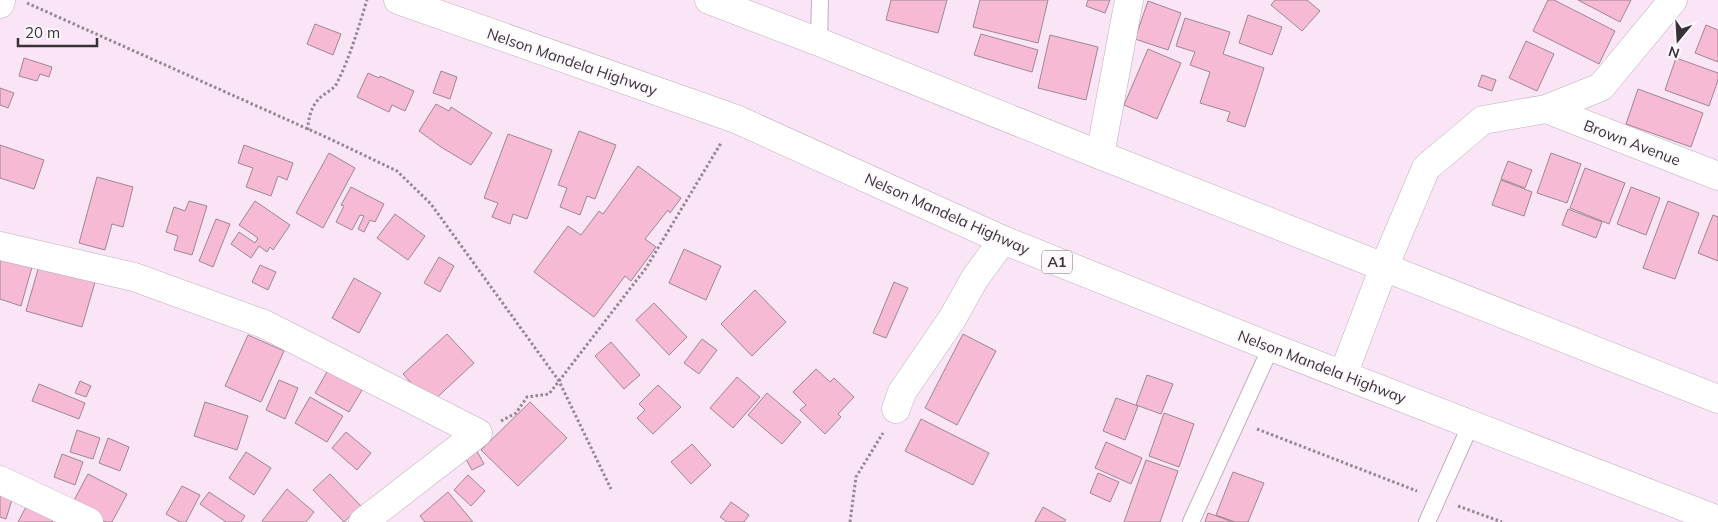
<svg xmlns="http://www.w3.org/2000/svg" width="1718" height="522" viewBox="0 0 1718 522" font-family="Mulish,sans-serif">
	<rect width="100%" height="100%" fill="#fae5f6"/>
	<path fill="#f7bad5" stroke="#9e8791" d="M891 0H947L938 33 886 20Z
		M980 0H1048L1038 43 973 27Z
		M1088 0H1110L1105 13 1086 6Z
		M1275 0H1307L1320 11 1302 31 1271 5Z
		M1548 0H1554L1615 31 1599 64 1533 31Z
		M1578 0H1631L1620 22Z
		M1148 1 1181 13 1168 50 1135 39Z
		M1248 15 1282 27 1272 55 1239 43Z
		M1185 18 1230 32 1223 54 1264 68 1245 127 1227 121 1230 112 1200 103 1210 72 1190 65 1195 52 1176 46Z
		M315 24 341 34 333 55 307 44Z
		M1706 25 1718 30V62L1695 53Z
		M981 34 1038 50 1032 72 974 55Z
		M1050 35 1098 47 1086 100 1038 88Z
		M1526 41 1554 54 1537 91 1509 78Z
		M1148 49 1181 63 1157 119 1124 105Z
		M24 58 52 67 49 77 40 74 37 81 19 76Z
		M1676 58 1718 73V80L1709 106 1665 90Z
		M441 71 457 77 450 99 433 93Z
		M368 73 379 78 380 76 414 91 405 111 392 105 389 112 357 97Z
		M1482 75 1496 80 1492 91 1478 86Z
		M0 88 14 93 8 108 0 105Z
		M1638 89 1703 113 1691 147 1626 124Z
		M436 104 449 111 451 107 492 133 471 165 441 147 419 131Z
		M579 131 616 145 595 199 587 196 580 215 560 207 567 188 558 185Z
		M508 134 552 150 527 219 513 214 510 224 492 217 498 203 484 198Z
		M0 145 44 160 34 189 0 178Z
		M244 145 293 163 287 180 278 176 271 196 246 187 253 168 238 163Z
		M329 153 355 168 323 228 296 213Z
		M1551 153 1581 164 1567 203 1537 193Z
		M1508 161 1532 170 1525 188 1501 179Z
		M638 166 681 198 670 213 668 210 645 239 656 247 631 281 625 276 594 317 534 272 568 226 581 235 599 211 603 214Z
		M1585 168 1625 183 1609 224 1570 208Z
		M97 177 133 187 123 227 112 224 105 250 79 243Z
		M1501 180 1532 192 1524 216 1492 205Z
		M351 187 384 204 375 222 370 220 364 232 358 229 364 216 360 215 352 230 336 222 344 206 341 205Z
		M1631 187 1660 198 1646 235 1617 224Z
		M189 201 207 206 192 255 174 250 178 236 166 232 174 207 185 211Z
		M255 201 290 225 273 250 270 247 267 252 259 246 251 258 231 244 239 232 255 243 258 238 239 225Z
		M1668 201 1699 213 1675 279 1643 268Z
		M1568 209 1602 222 1596 238 1562 225Z
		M395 214 425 236 408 260 377 238Z
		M1713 215 1718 217V261L1698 253Z
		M216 219 230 224 213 267 199 261Z
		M684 249 721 266 706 300 669 283Z
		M0 257 32 267 21 306 0 299Z
		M439 257 454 266 440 292 424 283Z
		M260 265 276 272 268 290 252 282Z
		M39 266 95 282 82 327 26 311Z
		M354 278 381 293 359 333 332 318Z
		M894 282 908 288 886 338 873 333Z
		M755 290 786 322 752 356 721 324Z
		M654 303 687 337 669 355 636 320Z
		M447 334 474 363 430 404 403 374Z
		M963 334 996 351 957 425 925 408Z
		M248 335 284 351 261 402 225 386Z
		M702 339 717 350 699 374 684 363Z
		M611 342 640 375 624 389 595 356Z
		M816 369 830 382 834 378 854 397 838 414 841 417 825 434 800 410 806 405 793 392Z
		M328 370 362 390 349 412 315 393Z
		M1147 375 1173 384 1161 414 1136 405Z
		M737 377 760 397 733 428 710 408Z
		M279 380 298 388 285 419 266 410Z
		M80 381 91 386 86 397 75 393Z
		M39 384 85 403 79 419 32 401Z
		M658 385 681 407 653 434 637 418 645 410 639 404Z
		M767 393 801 422 782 444 748 415Z
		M310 397 343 416 327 442 295 423Z
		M1116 398 1138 406 1125 440 1103 431Z
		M205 402 248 416 237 450 194 436Z
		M530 402 567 438 518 486 481 450Z
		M1164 413 1194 424 1179 467 1149 456Z
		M921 419 989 453 973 485 905 451Z
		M77 430 100 438 93 459 70 452Z
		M346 432 371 453 357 470 332 448Z
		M108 438 129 447 120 471 99 463Z
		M1106 442 1142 458 1131 484 1095 468Z
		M692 444 711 465 691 484 671 462Z
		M474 446 484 464 472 470 462 452Z
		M246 452 271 468 254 495 229 478Z
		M62 454 83 462 75 485 54 477Z
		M1146 460 1178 471 1160 522H1124Z
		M1233 472 1264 483 1248 522H1235L1216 515Z
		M1098 473 1119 482 1110 502 1090 493Z
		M88 474 127 494 112 522H106L72 504Z
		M330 474 361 506 344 522 313 490Z
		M468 475 485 491 471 506 454 490Z
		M182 486 200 495 186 522H180L166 514Z
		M0 489 14 493 6 519 0 517Z
		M287 489 314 512 306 522H264L262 521Z
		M209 492 245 516 241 522H226L200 504Z
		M448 492 473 522H425L420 516Z
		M731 502 749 515 744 522H727L720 517Z
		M27 505 54 519 52 522H18Z
		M1043 507 1066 520 1064 522H1035Z
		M1208 513 1233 522H1205Z"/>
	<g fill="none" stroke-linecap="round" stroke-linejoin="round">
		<g stroke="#c2aebe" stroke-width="18">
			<path id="service" d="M819 42 820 0
				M1191 522 1271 347
				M1427 522 1471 424"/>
		</g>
		<g stroke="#c2aebe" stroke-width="29">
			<path id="minor" d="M0 4 1 0
				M1546 109 1718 176
				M1100 155 1129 0
				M0 246 134 277 264 324 478 433 363 522
				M1343 375 1384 267 1426 168 1483 120 1546 109 1601 87 1673 0
				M896 409 902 392 952 319 975 278 1003 240
				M0 480 89 522"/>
		</g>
		<g stroke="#c2aebe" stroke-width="29">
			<path id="trunk" d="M398 0 736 119 1003 240 1271 347 1718 520
				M709 0 819 42 1100 155 1718 399"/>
		</g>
		<path stroke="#948692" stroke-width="3" stroke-dasharray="2.5 2.5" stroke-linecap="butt" d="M27 3 328 138 397 171 431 204 559 381 611 489
			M308 130C308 117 312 104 322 96 327 92 334 89 337 83 350 57 358 29 367 0
			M501 421 516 413 527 397 549 394 646 268 721 143
			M1257 429 1417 491
			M1458 506 1502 522
			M850 522 856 477 883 433"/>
		<use href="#service" stroke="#fff" stroke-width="16"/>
		<use href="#minor" stroke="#fff" stroke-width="28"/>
		<use href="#trunk" stroke="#fff" stroke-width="28"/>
	</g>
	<g text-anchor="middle" stroke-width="4" stroke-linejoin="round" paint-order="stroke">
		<rect fill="#fdf8fc" stroke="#746d73" stroke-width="1" x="1042" y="250.5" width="30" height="23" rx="4"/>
		<g font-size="14" font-weight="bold" fill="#393138">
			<text x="1057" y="267">A1</text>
		</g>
		<g font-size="15" fill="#393138" stroke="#fdf8fc">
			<text transform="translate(572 62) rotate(19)" y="5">Nelson Mandela Highway</text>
			<text transform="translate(1632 143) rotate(21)" y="5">Brown Avenue</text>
			<text transform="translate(947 214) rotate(24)" y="5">Nelson Mandela Highway</text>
			<text transform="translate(1322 367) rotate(21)" y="5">Nelson Mandela Highway</text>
		</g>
	</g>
	<g transform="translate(1678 40) rotate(198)" stroke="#fdf8fc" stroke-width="4" paint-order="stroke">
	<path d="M0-4L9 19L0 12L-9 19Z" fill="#393138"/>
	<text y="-8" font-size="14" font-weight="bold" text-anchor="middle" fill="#393138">N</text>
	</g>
	<path d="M18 38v8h79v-8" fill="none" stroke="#393138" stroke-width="2.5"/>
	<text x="25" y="38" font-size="15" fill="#393138" stroke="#fdf8fc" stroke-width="4" paint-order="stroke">20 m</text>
</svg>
